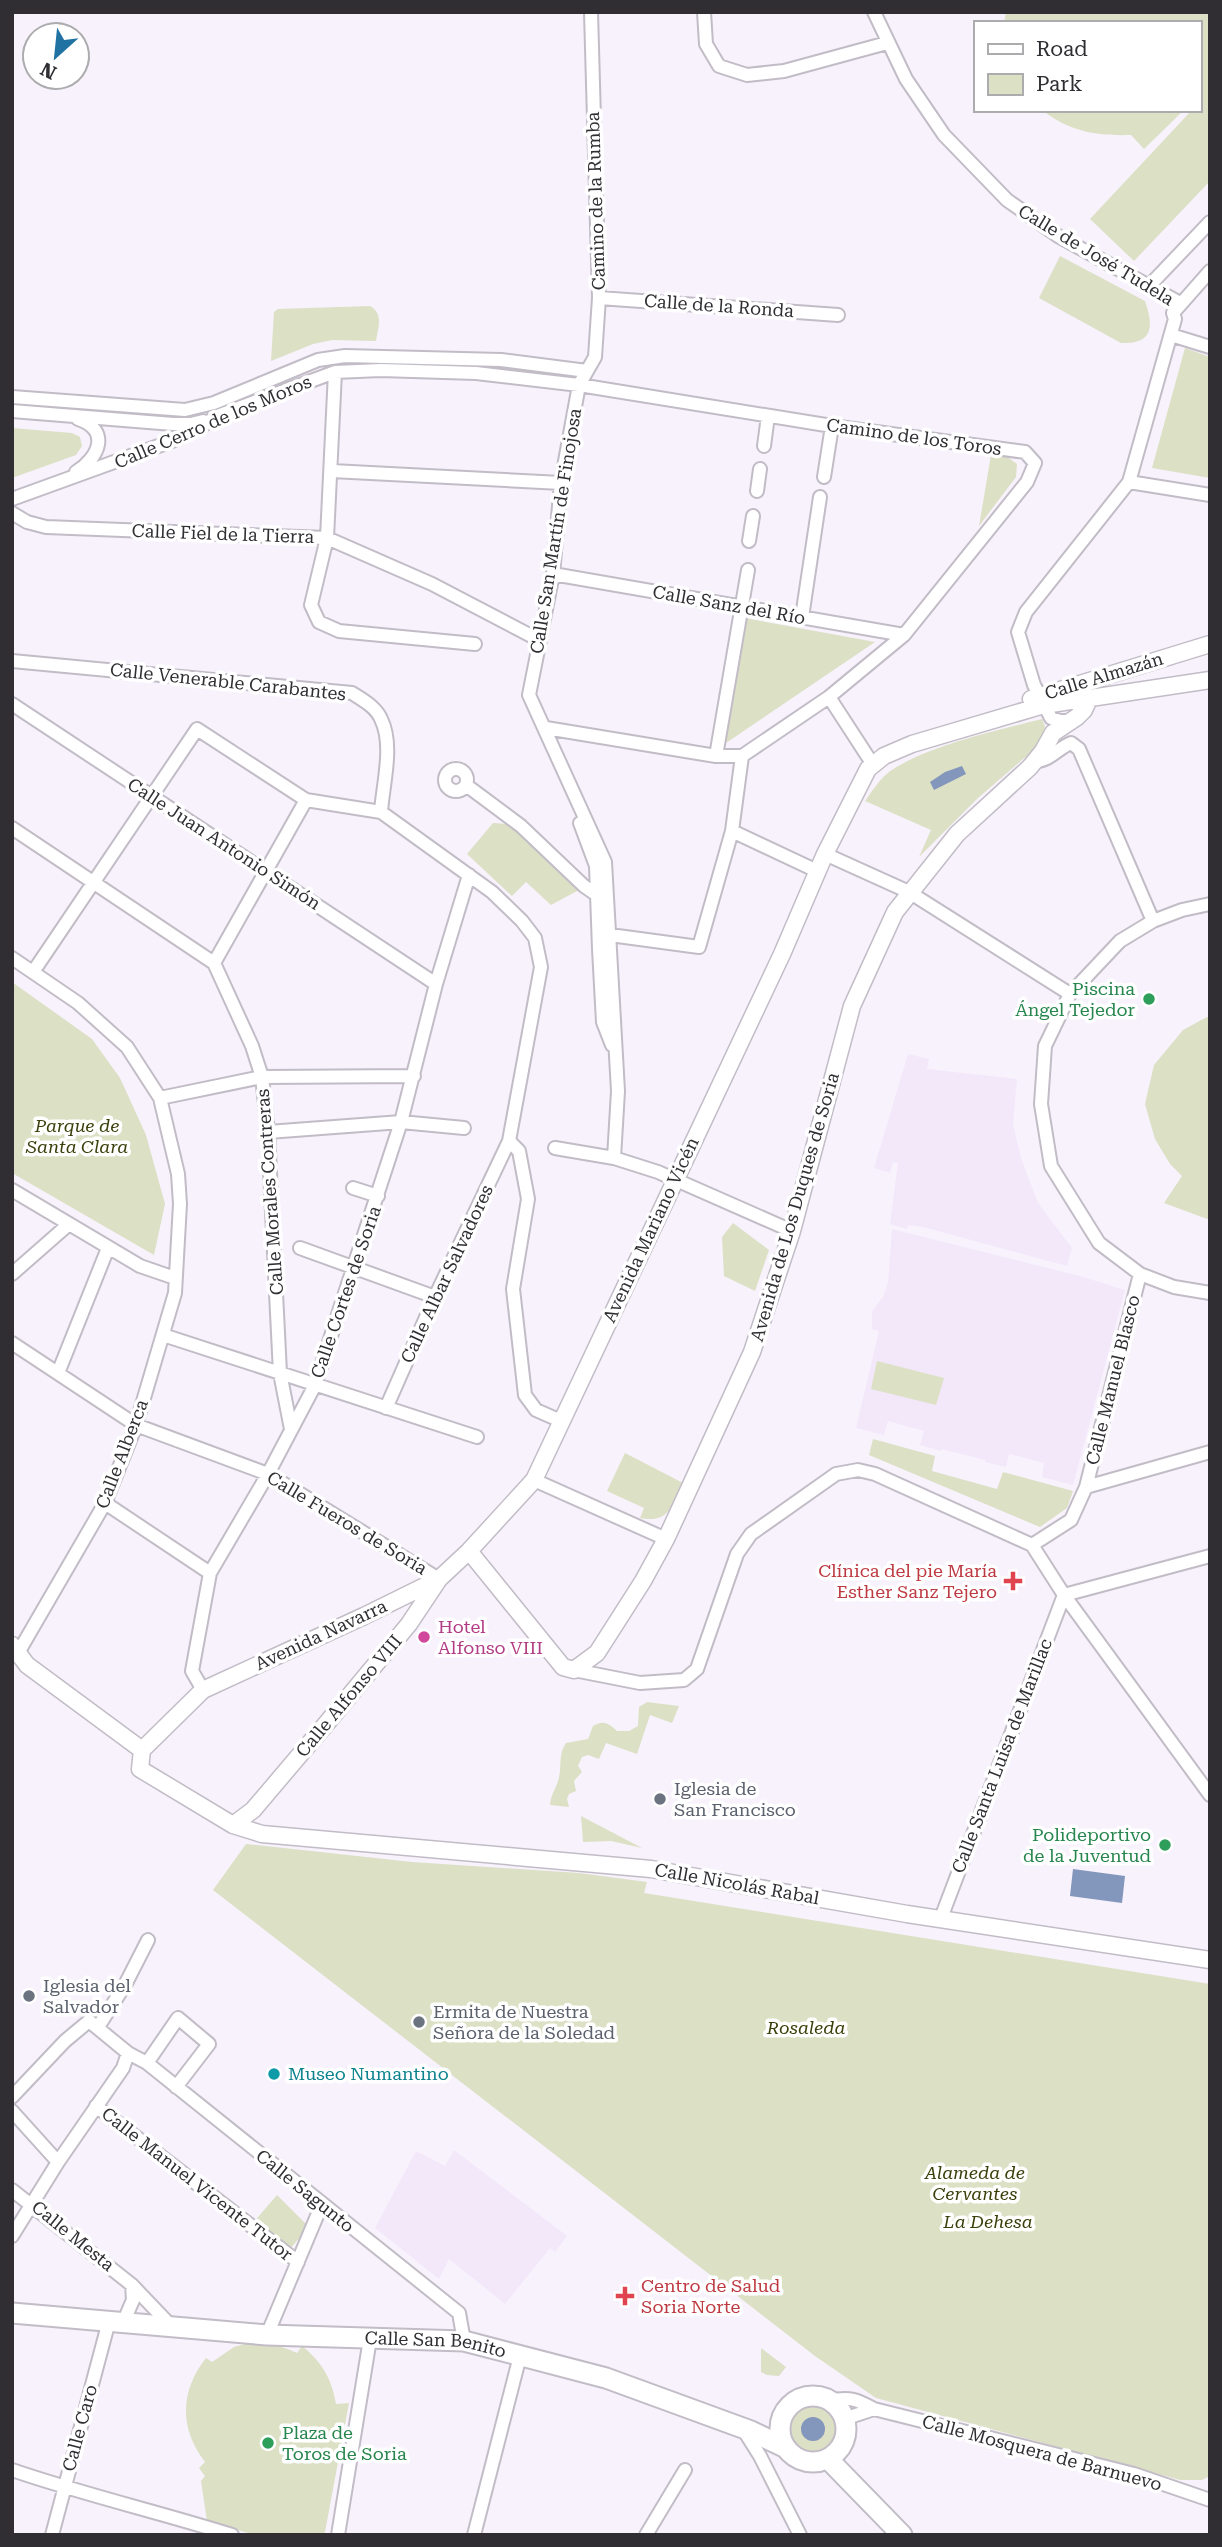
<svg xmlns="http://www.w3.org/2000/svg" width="1222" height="2547" viewBox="0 0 1222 2547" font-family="'Roboto Serif',serif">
	<rect width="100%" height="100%" fill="#f8f2fc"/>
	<path fill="#f2e8fa" d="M908 1054 929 1059 927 1069 1017 1079 1013 1124 1021 1158 1038 1203 1072 1248 1067 1266 923 1227 908 1225 907 1229 890 1224 898 1163 893 1162 890 1173 874 1168Z
		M892 1229 1080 1276 1125 1290 1073 1485 1042 1477 1044 1463 1009 1454 1006 1467 985 1462V1460L942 1449 941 1451 920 1445 924 1431 888 1421 884 1435 856 1428 879 1331 872 1329V1311L883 1297 888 1283Z
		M454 2150 567 2236 555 2252 550 2248 505 2304 449 2259 439 2279 375 2228 416 2151 445 2166Z"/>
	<path fill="#dce0c5" d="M1006 12H1210V181L1134 261 1090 219 1192 110H1199V23H1004Z
		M1042 110H1184L1144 149 1131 135C1097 136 1070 132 1042 110Z
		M1060 256 1145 301C1154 327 1153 344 1121 343L1039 298Z
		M370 306C384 314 378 327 376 341L332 340 313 344 271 361 274 312 278 309Z
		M1185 348 1210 357V478L1152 468Z
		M12 428 72 433 80 437 82 446 76 455 12 478Z
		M991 455 1006 456 1017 464 1016 477 979 526Z
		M745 618 875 642 726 743Z
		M1042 719 1045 726 1044 734 1037 747 978 798 919 857 931 830 865 801C872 791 880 779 889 772 925 746 998 730 1042 719Z
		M493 823 508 824 519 832 579 890 551 905 526 882 512 896 467 854Z
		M12 982 92 1039 120 1078 146 1135 165 1204 154 1255 12 1173Z
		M1207 1017H1210V1220L1164 1203 1182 1176 1170 1164 1155 1139 1145 1104 1154 1065 1183 1030Z
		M733 1223 769 1250 755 1291 724 1276 722 1237Z
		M877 1361 944 1378 936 1405 871 1389Z
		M873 1439 935 1456 932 1471 997 1489 1003 1472 1073 1491 1067 1508 1040 1527 869 1455Z
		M625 1453 683 1483C673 1505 669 1524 640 1518L644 1508 607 1491Z
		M647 1702 679 1706 672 1723 650 1715 637 1754 606 1743 599 1759 588 1755 582 1757 578 1766 582 1772 574 1781 576 1791 569 1794 567 1799 569 1807 550 1805C551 1793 557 1788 559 1777 562 1765 558 1754 566 1743L588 1739 593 1726C604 1720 608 1723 617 1731H629L638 1726 639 1707Z
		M581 1816 642 1848 611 1841 583 1842Z
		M246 1844 412 1862 579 1873 647 1882 644 1893 1210 1984V2476L1202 2480H1180L876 2398 815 2356 213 1890Z
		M277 2195 309 2227 288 2251 253 2223Z
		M249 2343C267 2343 280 2345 297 2353L302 2346C322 2362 332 2379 336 2404L349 2403 325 2532 322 2535H255L207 2521 201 2481 205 2476 199 2468 205 2462C179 2428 180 2391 206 2358L212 2362 234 2347Z
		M761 2348 786 2367 779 2376 767 2375 761 2372Z
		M789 2429a24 24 0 1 1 48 0a24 24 0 1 1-48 0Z"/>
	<path fill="#8396bc" d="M962 766 966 774 934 790 930 782 945 772Z
		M1073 1869 1125 1876 1122 1903 1070 1896Z
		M801 2429a12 12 0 1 1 24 0a12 12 0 1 1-24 0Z"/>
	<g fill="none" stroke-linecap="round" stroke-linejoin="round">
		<g stroke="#c2bcc7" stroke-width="16">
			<path id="minor" d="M591 12 599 298 595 357 579 385 561 483 553 574 529 695 605 862 618 1091 614 1158 658 1172 792 1231
				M704 12 706 44 719 66 747 75 784 71 887 43
				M874 12 906 79 944 135 1007 200 1058 236 1180 303
				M1148 287 1210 222
				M599 298 838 315
				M1171 335 1210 347
				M335 372 327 538 311 605 319 622 339 631 475 644
				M12 397 185 410 214 403 318 360 345 356 501 360 587 371
				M12 411 173 424H191L203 421
				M764 446 768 416
				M332 471 561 483
				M76 472C99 458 111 430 78 419
				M824 477 832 426
				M1129 482 1210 495
				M757 491 760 469
				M12 499 172 441 196 430 217 416 335 372 381 370 476 373 579 385 832 426 1025 452 1035 463 1027 482 904 635 829 697 742 756H716L546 728
				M12 513 27 522 46 527 327 538 432 584 539 640
				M749 541 753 516
				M553 574 904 635
				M802 617 820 497
				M12 661 352 693C363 700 376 707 381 719 394 745 383 783 381 812
				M829 697 868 757
				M12 704 436 984
				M1071 721H1060L1051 718 1034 685 1018 632 1026 612 1129 482 1175 319 1173 313 1210 271
				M716 756 748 570
				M1035 761C1050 761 1058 748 1071 743L1079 749 1153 921
				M445 780a11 11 0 1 1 22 0a11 11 0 1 1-22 0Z
				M466 785 521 826 584 886 597 895
				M580 823 596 866 599 949
				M12 828 214 963
				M732 831 817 871
				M825 854 909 892 1070 994
				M1210 904 1182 910 1153 921 1120 941 1070 994 1045 1046 1041 1104 1051 1166 1099 1243 1140 1274 1174 1287 1210 1293
				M610 935 699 947 732 831 742 756
				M603 944 599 949 603 1022 612 1045
				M12 958 78 1003 127 1047 160 1098 178 1174 180 1204 175 1293 136 1425 105 1503 18 1653
				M214 963 252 1046 262 1077 268 1132 280 1373 291 1429
				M214 963 306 800
				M33 972 197 729 306 800 381 812 492 892 522 921 535 938 541 967 509 1141 519 1151 528 1199 513 1289 525 1395 536 1410 561 1421
				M160 1098 262 1077 414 1076
				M268 1132 401 1122 464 1128
				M555 1148 614 1158
				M353 1188 378 1196
				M12 1190 140 1266 175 1278
				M300 1248 435 1297
				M12 1274 69 1224
				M163 1335 477 1437
				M12 1343 136 1425 268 1474 439 1579
				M58 1373 108 1248
				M386 1408 435 1297 509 1141
				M534 1480 666 1539
				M1086 1487 1210 1452
				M105 1503 210 1573
				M1032 1545 1071 1520 1086 1487 1140 1274
				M1064 1595 1210 1556
				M574 1670 640 1683 684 1680 697 1669 737 1554 751 1534 836 1474 858 1470 875 1474 1032 1545 1064 1595 1210 1795
				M203 1690 192 1671 210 1573 268 1474 315 1385 401 1122 436 984 469 875
				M941 1918 1064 1595
				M98 2027 125 1985 148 1940
				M147 2063 178 2018 209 2044 176 2087
				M12 2097 65 2041 89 2021 128 2053 147 2063 459 2313 464 2341
				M96 2106 298 2262
				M12 2111 58 2162
				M12 2190 132 2285 172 2327
				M12 2236 58 2162 123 2068 128 2053
				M123 2323 133 2300 132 2285
				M267 2335 322 2204
				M830 2401C849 2396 858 2400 874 2409L1134 2474 1210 2500
				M844 2419 874 2409
				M743 2429 760 2456 800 2535
				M12 2470C85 2495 159 2512 232 2535
				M52 2535 109 2321
				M338 2535 370 2339
				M474 2535 520 2356
				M646 2535 685 2470"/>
		</g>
		<g stroke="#c2bcc7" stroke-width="19">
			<path id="tertiary" d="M1031 699 1210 644
				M469 1551 563 1667 574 1670 597 1653 643 1581 666 1539 752 1352 792 1231 852 1006 895 912 957 834 1030 767 1043 751 1053 733 1077 717 1084 710 1090 697
				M12 1645 27 1665 142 1750
				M142 1750 140 1769 233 1825 262 1834 651 1869 907 1914 1210 1960
				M142 1750 203 1690 364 1616 437 1580
				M233 1825 253 1810 326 1724 409 1624 439 1579 469 1551 534 1480 782 954 825 854 868 769 884 756 912 744 1044 705 1210 680"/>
		</g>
		<g stroke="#c2bcc7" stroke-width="23">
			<g id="primary">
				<path id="s1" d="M12 2313 267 2335 464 2341 606 2378 751 2431 786 2448"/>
				<circle cx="813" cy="2429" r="33"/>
				<path d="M828 2459 902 2535"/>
			</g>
		</g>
		<use href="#minor" stroke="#fff" stroke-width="12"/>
		<use href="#tertiary" stroke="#fff" stroke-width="16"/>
		<use href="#primary" stroke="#fff" stroke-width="19"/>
	</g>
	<g fill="#2e9e5b" stroke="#fff" stroke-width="2.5">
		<circle cx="1149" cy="999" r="7"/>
		<circle cx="1165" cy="1845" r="7"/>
		<circle cx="268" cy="2443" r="7"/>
	</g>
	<g fill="#e0444e" stroke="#fff" stroke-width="2.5">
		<path d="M1009.5 1570.5h7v7h7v7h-7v7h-7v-7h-7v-7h7z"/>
		<path d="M621.5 2285.5h7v7h7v7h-7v7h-7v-7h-7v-7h7z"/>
	</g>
	<circle fill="#d1479c" stroke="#fff" stroke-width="2.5" cx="424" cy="1637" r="7"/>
	<g fill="#6b7280" stroke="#fff" stroke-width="2.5">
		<circle cx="660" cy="1799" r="7"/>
		<circle cx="29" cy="1996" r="7"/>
		<circle cx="419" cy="2022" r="7"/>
	</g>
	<circle fill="#0f9aa8" stroke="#fff" stroke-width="2.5" cx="274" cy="2074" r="7"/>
	<g text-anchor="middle" stroke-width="7" stroke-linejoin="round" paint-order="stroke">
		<g font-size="18" fill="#302e32" stroke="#fff">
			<text transform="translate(596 201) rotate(-92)" y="6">Camino de la Rumba</text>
			<text transform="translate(1096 255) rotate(31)" y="6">Calle de José Tudela</text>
			<text transform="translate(719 306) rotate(4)" y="6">Calle de la Ronda</text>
			<text transform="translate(213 422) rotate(-23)" y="6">Calle Cerro de los Moros</text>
			<text transform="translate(914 437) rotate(8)" y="6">Camino de los Toros</text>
			<text transform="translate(556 531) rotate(-81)" y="6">Calle San Martín de Finojosa</text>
			<text transform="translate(223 534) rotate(2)" y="6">Calle Fiel de la Tierra</text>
			<text transform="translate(729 605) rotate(10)" y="6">Calle Sanz del Río</text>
			<text transform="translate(1104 676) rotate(-17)" y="6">Calle Almazán</text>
			<text transform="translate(228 682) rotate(6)" y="6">Calle Venerable Carabantes</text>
			<text transform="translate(224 844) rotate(33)" y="6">Calle Juan Antonio Simón</text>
			<text transform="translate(270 1192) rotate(-94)" y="6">Calle Morales Contreras</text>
			<text transform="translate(795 1207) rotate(-74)" y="6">Avenida de Los Duques de Soria</text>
			<text transform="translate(651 1230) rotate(-65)" y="6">Avenida Mariano Vicén</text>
			<text transform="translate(447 1274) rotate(-65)" y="6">Calle Albar Salvadores</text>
			<text transform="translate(346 1292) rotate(-71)" y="6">Calle Cortes de Soria</text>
			<text transform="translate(1113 1380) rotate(-76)" y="6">Calle Manuel Blasco</text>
			<text transform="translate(122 1454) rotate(-69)" y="6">Calle Alberca</text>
			<text transform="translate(347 1523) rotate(31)" y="6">Calle Fueros de Soria</text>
			<text transform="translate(321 1635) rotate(-25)" y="6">Avenida Navarra</text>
			<text transform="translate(349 1696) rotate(-50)" y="6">Calle Alfonso VIII</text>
			<text transform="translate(1002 1756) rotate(-69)" y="6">Calle Santa Luisa de Marillac</text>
			<text transform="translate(737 1884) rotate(10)" y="6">Calle Nicolás Rabal</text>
			<text transform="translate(197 2184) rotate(38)" y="6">Calle Manuel Vicente Tutor</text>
			<text transform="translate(305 2191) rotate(39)" y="6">Calle Sagunto</text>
			<text transform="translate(73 2236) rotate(39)" y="6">Calle Mesta</text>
			<text dy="6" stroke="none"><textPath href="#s1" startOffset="425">Calle San Benito</textPath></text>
			<text transform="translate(80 2428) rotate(-75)" y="6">Calle Caro</text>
			<text transform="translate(1042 2453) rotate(15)" y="6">Calle Mosquera de Barnuevo</text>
		</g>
		<g font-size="18" fill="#27864d" stroke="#fff" text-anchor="end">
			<text x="1135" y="995">Piscina<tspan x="1135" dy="21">Ángel Tejedor</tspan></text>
			<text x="1151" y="1841">Polideportivo<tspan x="1151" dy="21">de la Juventud</tspan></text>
			<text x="282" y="2439" text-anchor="start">Plaza de<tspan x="282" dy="21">Toros de Soria</tspan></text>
		</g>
		<g font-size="18" font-style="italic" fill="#3b3f0a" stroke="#fff">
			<text x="77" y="1132">Parque de<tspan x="77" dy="21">Santa Clara</tspan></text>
			<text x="806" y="2034">Rosaleda</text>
			<text x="975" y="2179">Alameda de<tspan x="975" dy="21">Cervantes</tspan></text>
			<text x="988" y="2228">La Dehesa</text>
		</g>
		<g font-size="18" fill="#be3a42" stroke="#fff" text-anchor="end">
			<text x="997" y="1577">Clínica del pie María<tspan x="997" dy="21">Esther Sanz Tejero</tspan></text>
			<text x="641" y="2292" text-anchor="start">Centro de Salud<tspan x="641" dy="21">Soria Norte</tspan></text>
		</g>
		<g font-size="18" fill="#b23c85" stroke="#fff" text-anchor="start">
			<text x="438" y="1633">Hotel<tspan x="438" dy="21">Alfonso VIII</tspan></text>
		</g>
		<g font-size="18" fill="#5b616d" stroke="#fff" text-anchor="start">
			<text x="674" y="1795">Iglesia de<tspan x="674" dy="21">San Francisco</tspan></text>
			<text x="43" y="1992">Iglesia del<tspan x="43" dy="21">Salvador</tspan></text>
			<text x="433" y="2018">Ermita de Nuestra<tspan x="433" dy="21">Señora de la Soledad</tspan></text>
		</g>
		<g font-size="18" fill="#0d838f" stroke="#fff" text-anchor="start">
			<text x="288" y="2080">Museo Numantino</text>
		</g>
	</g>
	<rect width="1222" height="2547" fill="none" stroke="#302e32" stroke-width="28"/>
	<rect x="974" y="21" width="228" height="91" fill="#ffffff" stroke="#acabad" stroke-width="2"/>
	<rect x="988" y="44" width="35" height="10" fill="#ffffff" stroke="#acabad" stroke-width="2"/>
	<text x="1036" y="56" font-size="21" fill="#302e32">Road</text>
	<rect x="988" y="74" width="35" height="21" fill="#dce0c5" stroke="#acabad" stroke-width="2"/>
	<text x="1036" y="91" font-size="21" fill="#302e32">Park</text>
	<g transform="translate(56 56) rotate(207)"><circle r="33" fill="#ffffff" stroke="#acabad" stroke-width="2"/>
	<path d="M0-5L12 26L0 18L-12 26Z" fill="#2072a3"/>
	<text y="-10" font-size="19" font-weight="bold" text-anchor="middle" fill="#302e32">N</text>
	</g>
</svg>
